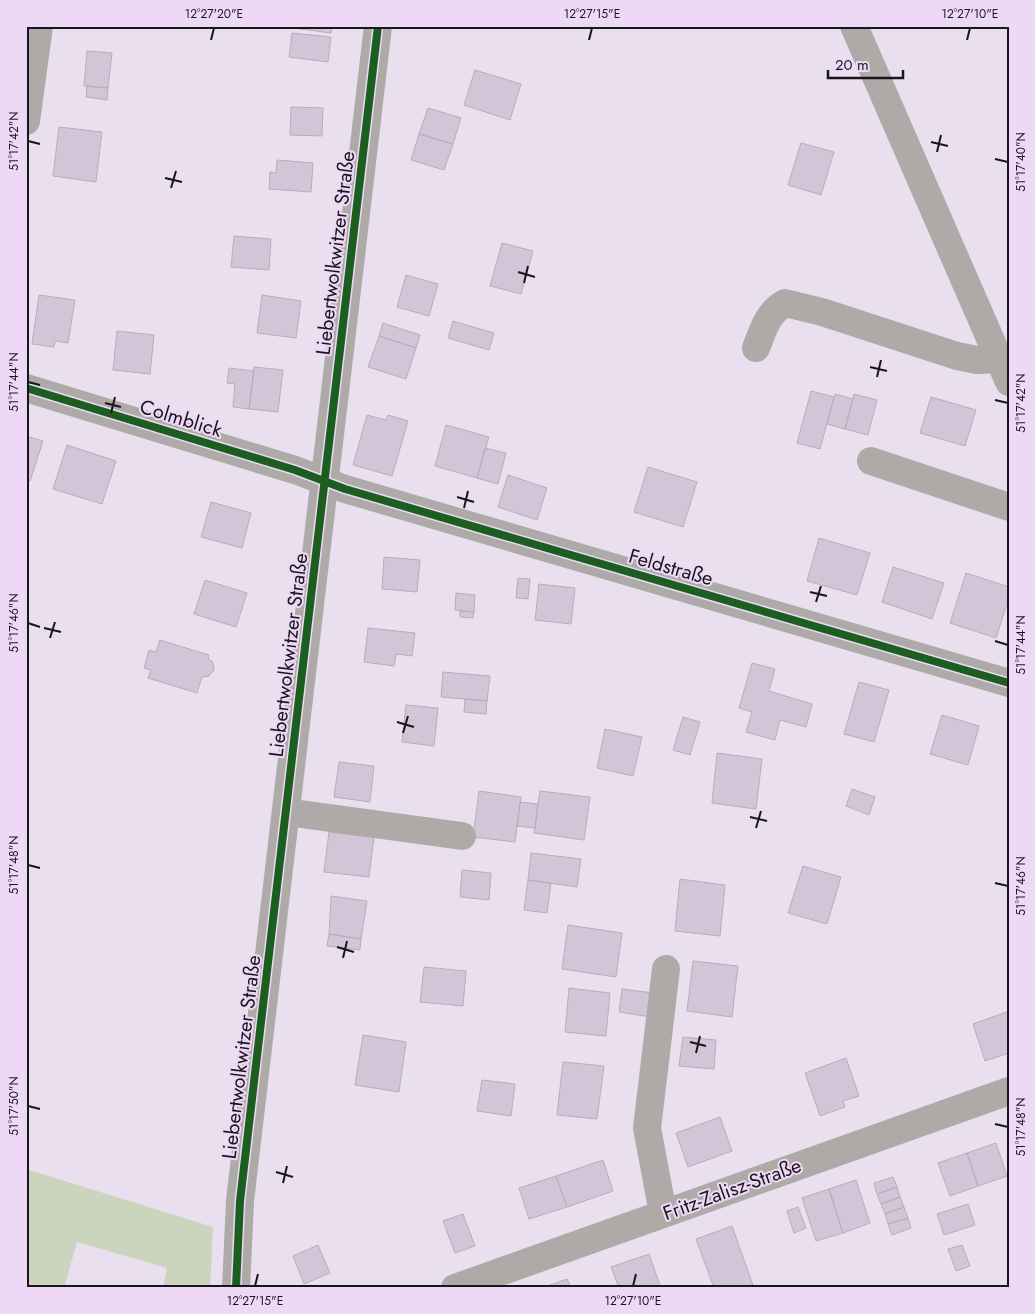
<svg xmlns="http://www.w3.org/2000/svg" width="1035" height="1314" viewBox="0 0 1035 1314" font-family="Jost,sans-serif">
	<rect width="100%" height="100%" fill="#eadfef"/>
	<path fill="#cbd4bc" d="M26 1169 213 1227 210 1288H163L167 1268 77 1242 64 1288H26Z"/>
	<path fill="#d2c5d7" stroke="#b6aeba" d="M293 26H332L331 33 293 28Z
		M292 33 331 37 328 62 289 57Z
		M87 51 112 53 108 88 84 86Z
		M475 70 521 84 510 120 464 105Z
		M87 86 108 88 107 100 86 97Z
		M291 107 323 108 322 136 290 135Z
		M428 108 461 118 453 144 419 134Z
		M59 127 102 132 96 182 53 176Z
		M419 134 453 144 444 170 411 160Z
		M801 143 834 152 821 195 788 185Z
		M277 160 313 163 311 192 269 189 270 172 276 173Z
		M234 236 271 239 269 270 231 267Z
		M502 243 533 251 521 294 490 286Z
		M406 275 438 284 429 316 397 307Z
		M39 295 75 300 68 343 55 341 54 347 32 344Z
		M262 295 301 301 296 338 257 333Z
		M453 321 494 333 489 350 448 338Z
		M383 323 420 335 416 348 379 336Z
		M117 331 154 335 150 374 113 370Z
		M379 336 416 348 406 379 368 367Z
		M254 367 283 370 278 412 249 409Z
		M229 368 254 371 249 409 233 407 235 384 227 383Z
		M811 391 834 397 820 449 797 443Z
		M835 394 853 399 845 429 827 424Z
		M854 394 877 400 868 435 845 429Z
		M931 397 976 410 965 446 920 433Z
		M367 415 386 420 388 415 408 421 392 476 353 465Z
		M446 425 489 437 477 478 435 466Z
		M26 436 43 441 30 481 26 479Z
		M67 445 116 461 102 504 53 489Z
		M485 448 506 453 498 484 477 478Z
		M648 467 697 482 683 527 634 512Z
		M508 475 547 488 537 520 498 507Z
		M211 502 251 513 242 548 201 537Z
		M819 538 870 553 857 595 807 581Z
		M384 557 420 560 417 592 382 589Z
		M893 567 944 583 932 619 882 602Z
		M966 573 1009 587V598L996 638 950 623Z
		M518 578 530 579 528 599 516 598Z
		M205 580 247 593 236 627 194 614Z
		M539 584 575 588 571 624 535 620Z
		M456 593 475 595 474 612 455 610Z
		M460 611 474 612 473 618 460 617Z
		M368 628 415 633 412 656 396 654 394 666 364 662Z
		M160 640 209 655 208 659 213 662 214 670 209 676 202 677 197 693 148 678 151 670 144 668 149 650 156 652Z
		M752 663 775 669 769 691 812 704 806 727 780 720 775 740 746 732 752 712 739 708Z
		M443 672 490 676 487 701 441 697Z
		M859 682 889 690 874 742 844 734Z
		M465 699 487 701 486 714 464 712Z
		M406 705 438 708 434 746 402 742Z
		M942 715 979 726 968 765 930 754Z
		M683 717 700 722 690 755 673 750Z
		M605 729 642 737 633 776 597 768Z
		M717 753 762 759 756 809 712 803Z
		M339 762 374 766 370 802 334 797Z
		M852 789 875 797 869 815 846 806Z
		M479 791 521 797 515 842 473 837Z
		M540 791 590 797 584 840 534 833Z
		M520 802 538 804 535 828 517 826Z
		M329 832 374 837 369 877 324 872Z
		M531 853 581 859 577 887 528 880Z
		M803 866 841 877 827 924 788 913Z
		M462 870 491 873 489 900 460 897Z
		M680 879 725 885 720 936 675 931Z
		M528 880 551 883 547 913 524 910Z
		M331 896 367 901 361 939 329 934Z
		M568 925 622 933 616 977 562 969Z
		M329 934 361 939 360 950 327 946Z
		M693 961 738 966 732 1017 687 1011Z
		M424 967 466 971 463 1006 420 1002Z
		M569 988 610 993 606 1036 565 1032Z
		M622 989 654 993 651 1017 619 1012Z
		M1009 1011V1053L985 1061 973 1024Z
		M363 1035 406 1042 399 1092 355 1085Z
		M683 1037 716 1040 714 1069 679 1066Z
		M846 1058 859 1096 843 1101 845 1107 820 1116 805 1073Z
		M563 1062 604 1066 597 1119 557 1115Z
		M482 1080 515 1084 511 1116 477 1111Z
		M720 1117 732 1151 688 1167 676 1133Z
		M996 1143 1007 1176 978 1186 967 1153Z
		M967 1153 978 1186 950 1196 938 1163Z
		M603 1160 613 1191 567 1207 556 1176Z
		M556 1176 567 1207 529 1219 519 1188Z
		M893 1177 897 1187 877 1194 874 1183Z
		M856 1180 870 1223 843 1233 829 1189Z
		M897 1187 900 1197 881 1204 877 1194Z
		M829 1189 843 1233 816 1241 802 1198Z
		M900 1197 904 1207 885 1214 881 1204Z
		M968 1204 975 1225 944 1235 937 1214Z
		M798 1207 806 1228 794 1233 787 1211Z
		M904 1207 908 1218 888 1224 885 1214Z
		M463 1214 475 1246 455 1253 443 1221Z
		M908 1218 911 1228 892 1235 888 1224Z
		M732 1226 753 1285 744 1288H714L696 1239Z
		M318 1245 330 1273 304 1284 293 1256Z
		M962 1245 970 1266 956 1271 948 1249Z
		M649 1254 661 1288H619L611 1267Z
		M567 1279 571 1288H542Z"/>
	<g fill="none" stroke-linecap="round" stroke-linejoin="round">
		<path stroke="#aeaaa8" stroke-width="28" d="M854 26 1009 382
			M26 121 39 26
			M756 348C763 331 767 313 785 303L822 312 957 356 977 360 999 359
			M26 388 295 470 345 489 1009 683
			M871 461 1009 507
			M286 812 462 836
			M663 1213 647 1128 666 969
			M236 1288 240 1201 378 26
			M455 1288 1009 1091"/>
		<g stroke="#edd9f5" stroke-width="11">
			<path id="cycleway" d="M26 388 295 470 345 489 1009 683
				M236 1288 240 1201 378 26"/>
		</g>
		<use href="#cycleway" stroke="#1b5e20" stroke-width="8"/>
	</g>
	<path fill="none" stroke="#1b141e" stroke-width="2" d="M211 40 214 28M589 40 592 28M967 40 970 28M28 141 40 144M931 142 948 146M937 152 941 135M995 159 1008 162M165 178 182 182M171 188 176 171M518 272 535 277M524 283 528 266M870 367 887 371M877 377 881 360M28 382 40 385M995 400 1008 403M105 403 121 407M111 413 115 397M457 497 474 502M464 508 468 491M810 592 827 596M816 602 821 586M28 623 40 627M44 628 61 632M50 638 55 622M995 641 1008 645M397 722 414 727M403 733 408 716M750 817 767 821M756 828 761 811M28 865 40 868M995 883 1008 886M337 947 354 952M343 958 347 941M690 1042 706 1046M696 1053 700 1036M28 1106 40 1109M995 1124 1008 1127M276 1172 293 1177M283 1183 287 1166M255 1286 258 1274M633 1286 636 1274"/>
	<g text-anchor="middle" stroke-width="4" stroke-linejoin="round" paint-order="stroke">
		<g font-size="20" fill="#1b141e" stroke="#edd9f5">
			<text transform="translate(335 253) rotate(-83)" y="7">Liebertwolkwitzer Straße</text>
			<text transform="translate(181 418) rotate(17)" y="7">Colmblick</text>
			<text transform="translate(671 567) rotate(16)" y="7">Feldstraße</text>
			<text transform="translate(288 655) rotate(-83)" y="7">Liebertwolkwitzer Straße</text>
			<text transform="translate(241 1057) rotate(-83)" y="7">Liebertwolkwitzer Straße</text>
			<text transform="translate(732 1189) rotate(-20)" y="7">Fritz-Zalisz-Straße</text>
		</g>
	</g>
	<rect width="1035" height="1314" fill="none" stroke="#edd9f5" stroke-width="55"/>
	<path d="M828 70v8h75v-8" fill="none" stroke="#1b141e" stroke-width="2.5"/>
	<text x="835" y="70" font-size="15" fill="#1b141e" stroke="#edd9f5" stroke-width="4" paint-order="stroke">20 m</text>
	<rect x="28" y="28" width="980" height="1258" fill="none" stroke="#1b141e" stroke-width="2"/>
	<g font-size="12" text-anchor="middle" fill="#1b141e">
		<text x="214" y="18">12°27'20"E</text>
		<text x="592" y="18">12°27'15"E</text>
		<text x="970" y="18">12°27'10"E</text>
		<text transform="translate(14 141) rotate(-90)" y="4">51°17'42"N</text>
		<text transform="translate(1021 162) rotate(-90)" y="4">51°17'40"N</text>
		<text transform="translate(14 382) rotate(-90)" y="4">51°17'44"N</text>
		<text transform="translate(1021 403) rotate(-90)" y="4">51°17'42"N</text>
		<text transform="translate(14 623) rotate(-90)" y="4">51°17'46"N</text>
		<text transform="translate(1021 645) rotate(-90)" y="4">51°17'44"N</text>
		<text transform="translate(14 865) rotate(-90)" y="4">51°17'48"N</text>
		<text transform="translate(1021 886) rotate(-90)" y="4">51°17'46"N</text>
		<text transform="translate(14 1106) rotate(-90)" y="4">51°17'50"N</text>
		<text transform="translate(1021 1127) rotate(-90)" y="4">51°17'48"N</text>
		<text x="255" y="1305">12°27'15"E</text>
		<text x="633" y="1305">12°27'10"E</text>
	</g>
</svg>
